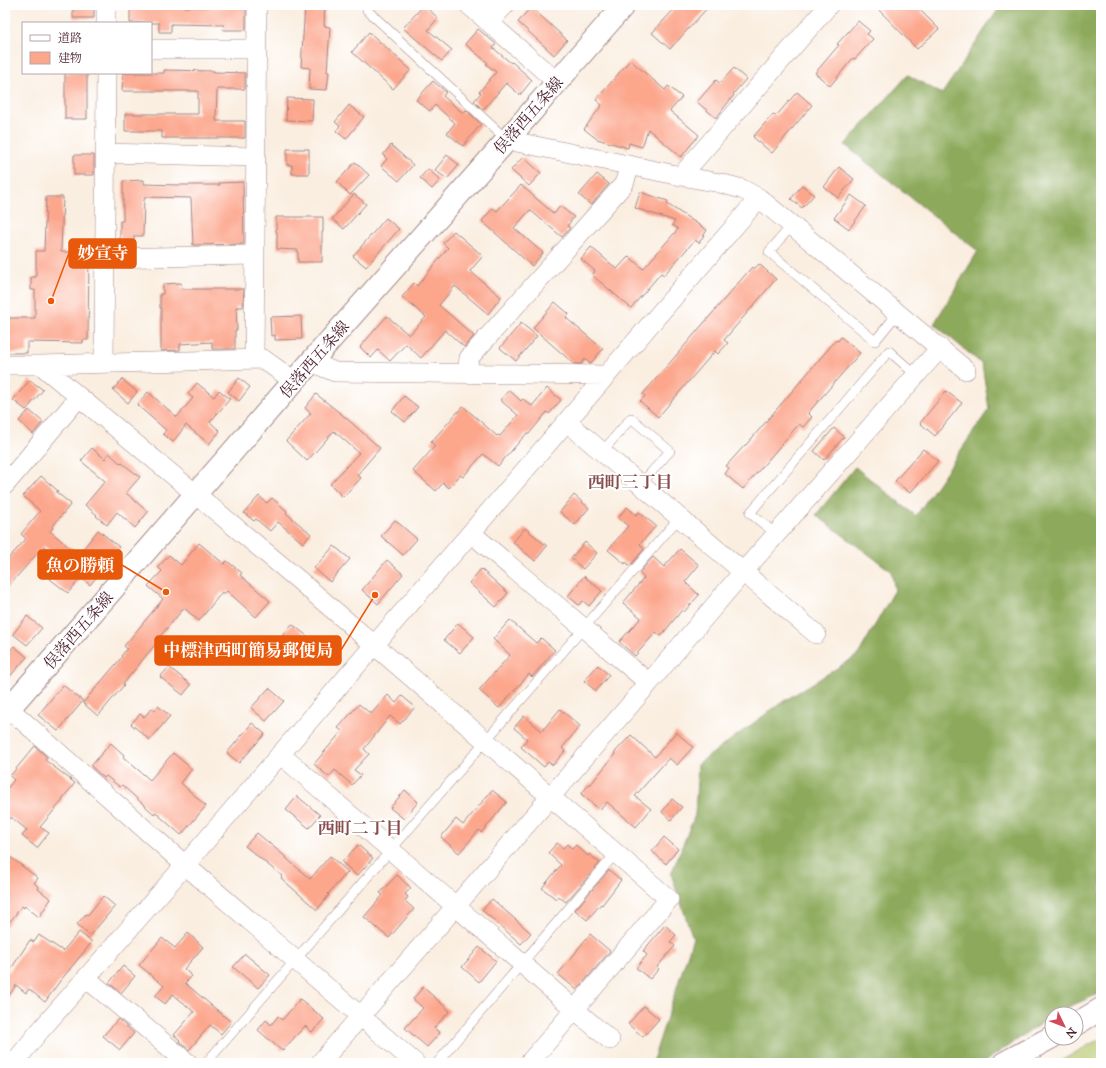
<svg xmlns="http://www.w3.org/2000/svg" width="1106" height="1068" viewBox="0 0 1106 1068" font-family="'IM FELL Great Primer','Noto Serif JP',serif">
	<rect width="100%" height="100%" fill="#fff"/>
	<filter id="ink" filterUnits="userSpaceOnUse"><feTurbulence type="fractalNoise" baseFrequency=".025" numOctaves="2"/><feDisplacementMap in="SourceGraphic" scale="8" xChannelSelector="R" yChannelSelector="G"/><feConvolveMatrix kernelMatrix="1 2 1 2 8 2 1 2 1" color-interpolation-filters="sRGB"/></filter>
	<filter id="wash" filterUnits="userSpaceOnUse"><feTurbulence type="fractalNoise" baseFrequency=".012" numOctaves="4" result="noise"/><feDisplacementMap in="SourceGraphic" scale="16" xChannelSelector="R" yChannelSelector="G"/><feGaussianBlur stdDeviation="0.9" result="paint"/><feColorMatrix in="noise" values="0 0 0 0 0 0 0 0 0 0 0 0 0 0 0 0 0 1.4 0 .05"/><feComposite in="paint" operator="in"/></filter>
	<g filter="url(#wash)">
		<rect width="100%" height="100%" fill="#faeee0"/>
		<path fill="#b2c467" stroke="#7e7249" d="M1101 1038V1063H1057Z"/>
		<path fill="#8daa5c" stroke="#6c6444" d="M1001 5H1101V993L1061 1010 1055 1014H1052V1016L983 1063H652L693 938 671 874 695 815 698 764 781 703 858 655 895 590 891 571 816 515 855 467 916 516 989 409 982 364 934 324 978 251 845 145 908 75 942 94Z"/>
		<g id="blocks">
			<path fill="#fca68c" d="M73 5H94V18H73Z
				M167 5H185V7H246V30H223L224 25 171 24V32H159V23H130V7H167Z
				M305 5H325L324 26 330 27 327 72H329L327 90 309 89 310 68 301 67Z
				M424 5 438 18 428 30 452 50 442 61 403 28Z
				M678 5H710L670 49 652 33Z
				M874 5H915L939 29 917 49Z
				M531 7 567 40 554 55 518 22Z
				M858 21 870 31 867 34 873 39 855 59 853 58 830 86 815 73 839 45 837 44Z
				M478 29 496 44 493 48 511 63 512 62 532 80 520 95 506 83 483 110 474 101 481 93 479 92 496 72 486 64 488 63 465 44Z
				M369 32 411 70 393 89 352 52Z
				M630 60 665 90 668 86 682 97 670 111 699 135 681 157 648 129 642 147 629 143 628 148 597 139 584 129 602 105 596 100Z
				M734 68 746 79 733 94 734 95 716 118 697 102 716 80 720 83Z
				M164 70 214 71V72L245 73V89H217L216 121H245V138H162V131H125V114H198V91H122L123 73H164Z
				M65 73H87V119H65Z
				M433 81 446 92 443 96 463 113 466 110 481 124 463 146 447 133 455 123 435 105 430 111 416 100Z
				M797 92 812 105 772 153 753 137 773 114 776 116Z
				M287 98 313 99 312 121 286 120Z
				M349 105 364 117 346 139 336 131 340 126 335 122Z
				M391 145 413 165 399 181 381 166 387 159 383 155Z
				M287 149H309V174H292V165H287Z
				M74 155H94V175H74Z
				M447 155 459 165 447 179 435 170Z
				M523 157 541 173 529 186 511 170Z
				M355 162 369 175 350 195 337 182Z
				M839 167 854 179 838 198 824 187Z
				M428 169 440 180 432 189 420 178Z
				M597 174 609 184 591 205 579 195Z
				M144 180V184L179 185H220L219 183 243 182 244 244 193 245 191 198 145 197V199H144L143 236H134V246H120V221H123V181Z
				M521 185 554 214 560 206 574 217 567 226 570 228 562 237 530 210 514 228 543 253 532 266 482 221 493 208 497 211Z
				M802 185 814 195 802 208 791 199Z
				M640 192 668 201 667 204 707 230 699 243 695 240 664 275 661 273 631 308 592 275 595 271 581 259 591 247 617 269 629 256 643 269 678 229 672 225 675 221 635 208Z
				M354 194 366 204 344 229 332 219Z
				M851 195 866 206 849 229 834 218Z
				M46 197H63L61 252H89L88 340H83V343L27 342V353H5V318H35V290H31V277H36V251H44Z
				M276 217H323V232H322V262H298V250L277 249V232H276Z
				M386 218 399 229 366 267 353 256Z
				M454 231 483 256 470 271 501 297 488 314 455 286 439 305 474 336 464 347 445 330 421 358 406 344 390 361 378 350 371 358 360 347 387 316 409 335 426 317 402 297 414 283 417 286 448 248 443 243Z
				M759 264 776 279 724 340 728 343 718 354 715 351 658 417 640 401 645 396 643 394 752 267 754 269Z
				M181 283 182 289H244L243 307H236L237 330H235V349H212V342L180 344V350L161 351V308H160V294H163V284Z
				M555 302 569 314 566 318 603 349 590 364 585 359 581 364H574L533 328Z
				M301 316 302 339 275 340V335L271 336 270 317Z
				M521 323 537 336 516 361 500 348Z
				M841 337 860 353 808 413 812 417 803 427 799 424 743 489 725 474 729 468 726 466 745 445H746L836 340 838 341Z
				M239 378 250 387 239 401 228 392Z
				M122 379 137 392 128 403 113 390Z
				M30 380 43 390 26 410 13 400Z
				M197 383 214 397 219 390 230 399 210 422 220 431 209 444 186 425 173 442 163 434 166 430 137 405 148 392 177 417 193 398 188 394Z
				M547 388 561 400 549 414 547 412 529 434 527 433 498 466 483 454 463 477 460 475 449 488 443 483 436 491 413 471 435 446 431 442 463 406 497 436 498 435 500 436 518 415 500 400 509 390 521 401 523 399 532 406Z
				M946 391 962 403 935 436 920 423Z
				M316 394 345 417 380 448 357 475 361 478 343 497 330 484 359 453 334 431 307 461 286 441 311 413 305 408Z
				M404 396 418 407 405 422 392 411Z
				M29 410 43 422 33 434 19 421Z
				M834 428 844 437 824 460 814 451Z
				M92 448 105 459 109 453 121 464 122 463 140 477 126 493 148 512 135 528 117 512 107 525 96 516 97 515 85 505 105 481 81 461Z
				M923 449 938 461 910 493 895 481Z
				M41 476 58 491 56 492 71 504 52 527 53 528 50 531 70 548V547L79 554 98 530 119 547 99 572 100 573 90 585 81 578 68 593 50 579 64 562 44 546 5 590V562L26 539 21 534 40 511 23 496Z
				M574 495 589 508 575 525 560 512Z
				M259 496 267 503 272 498 287 511 286 513 311 534 303 543 278 522 270 531 256 519 254 521 244 513Z
				M627 507 636 515 639 512 656 526 640 544 644 549 630 566 626 562 625 564 608 550 628 526 618 518Z
				M395 520 417 539 403 555 381 536Z
				M525 528 547 546 535 561 513 542Z
				M585 542 597 553 583 569 571 558Z
				M199 543 224 564 227 561 242 573 240 575 270 601 256 617 227 591 224 594 222 592 199 621 184 608 157 640 158 641 123 684 124 685 98 716 83 703 122 657 121 656 127 649 124 646 163 599 148 586 162 571 158 567 169 555 181 565Z
				M334 546 350 559 330 582 314 568Z
				M680 549 699 565 685 582 699 595 684 612 682 610 661 636 656 632 635 656 619 642 641 618 623 603 644 578 639 573 653 557 664 567Z
				M387 560 403 574 378 604 362 590Z
				M481 569 508 593 496 607 469 583Z
				M584 576 602 591 589 606 583 601 579 605 568 596Z
				M27 616 42 628 27 645 13 634Z
				M510 620 536 643 541 638 555 650 532 677 529 674 499 708 479 690 510 655 493 639Z
				M458 623 474 637 460 653 444 640Z
				M292 624 307 636 294 652 279 640Z
				M14 646 27 657 5 682V656Z
				M598 665 609 675 596 691 584 681Z
				M169 667 191 685 183 695 160 677Z
				M63 685 83 701 58 731 38 715Z
				M269 688 284 701 266 721 251 708Z
				M388 695 396 703 402 696 415 707 400 724 390 716 364 749 369 754 354 770 361 775 352 785 335 770 329 777 314 764 342 731 338 728 359 704 371 714Z
				M158 706 170 716 150 740 131 724 140 714 144 717 152 708 155 711Z
				M560 709 580 726 562 748 565 751 553 765 548 762 544 767 521 747 527 739 514 728 524 716 542 731Z
				M252 723 265 734 239 763 227 753Z
				M676 732 693 747 677 765 669 758 635 796 651 809 636 827 607 802 600 810 581 794 590 783 591 784 615 754 614 753 631 735 655 757Z
				M111 743 124 755 123 757 150 780 173 753 192 769 181 783 206 806 181 835 155 812 154 814 122 785 120 787 106 776 104 778 91 766Z
				M35 746 47 757 45 760 75 783 62 799 63 800 40 827 49 833 37 848 22 836 27 830 12 818 5 819V791L14 780 10 776Z
				M405 790 418 802 404 819 390 808Z
				M492 790 507 802 481 833 479 830 459 853 441 837 456 819 463 825Z
				M297 796 320 815 309 828 286 810Z
				M672 799 682 807 671 820 662 812Z
				M257 833 287 858H286L310 879 330 856 348 872 328 894 329 895 317 910 281 878 282 876 245 846Z
				M664 837 678 849 666 864 652 851Z
				M557 843 563 848 567 844 572 849 576 845 588 856 589 854 600 863 566 902 558 896 556 899 542 888 561 865 548 853Z
				M358 845 373 858 357 876 342 862Z
				M5 853 38 878 34 883 39 887 38 889 51 899 39 917 25 906 24 908 22 906 5 928Z
				M609 870 621 880 602 905 601 904 587 920 575 910Z
				M397 875 411 888 405 894 408 897 405 901 414 909 389 938 364 917 383 895 380 893Z
				M103 896 115 906 90 936 77 924 86 914 88 915Z
				M492 899 531 933 521 944 482 910Z
				M665 925 676 935 670 942 675 946 657 967 659 969 650 979 636 968 647 955 643 951Z
				M79 932 92 942 60 981 45 1002 29 989 26 993 16 985 5 1002V969L9 972 30 940 34 942 39 935 63 951Z
				M188 933 203 947 184 969 192 976 185 983 231 1022 221 1034 210 1025 189 1050 179 1041 180 1040 174 1035 194 1012 173 994 165 1004 155 996 164 986 139 965 162 938 175 948Z
				M590 934 610 951 577 990 558 974 577 951V950Z
				M479 947 496 961 479 982 462 967Z
				M245 954 270 975 258 988 233 967Z
				M123 966 135 976 121 993 109 983Z
				M423 987 450 1011 434 1028 440 1033 427 1047 405 1028 423 1008 413 999Z
				M300 999 324 1019 312 1032 305 1026 282 1051 258 1030 266 1020 271 1025 278 1016 282 1020Z
				M644 1006 659 1019 643 1037 628 1024Z
				M118 1019 134 1033 120 1050 103 1036Z"/>
		</g>
	</g>
	<g filter="url(#ink)">
		<use href="#blocks" fill-opacity="0" stroke="#a28686" stroke-width="1"/>
		<g fill="none" stroke-linecap="round" stroke-linejoin="round">
			<g stroke="#a28686" stroke-width="10">
				<path id="lane" d="M367 10 507 140
					M792 225 769 252 875 341 898 313
					M602 452 631 418 670 451 640 485
					M776 534 750 513 889 351 916 375
					M206 1063 679 518
					M437 1063 616 853"/>
			</g>
			<g stroke="#a28686" stroke-width="20">
				<path id="street" d="M469 5 557 82
					M489 22 505 5
					M106 23V5
					M151 49H257
					M507 140 681 176 720 183 742 189 759 198 966 370
					M105 153 256 157
					M681 176 829 5
					M104 258 255 255
					M254 359 257 5
					M311 362 335 372 606 375
					M104 363 106 73
					M5 365H41L301 582 669 899 529 1063
					M41 365 263 359 294 381
					M467 373 469 358 624 184 630 165
					M567 422 816 634
					M5 485 79 397
					M471 533 649 683
					M5 705 185 865 415 1063
					M280 754 610 1040
					M86 978 188 1063
					M14 1063 38 1033 185 865 759 198
					M320 1063 649 683 743 572 940 348"/>
			</g>
			<g stroke="#a28686" stroke-width="24">
				<path id="secondary" d="M5 713 294 381 507 140 624 5
					M1076 1024 1101 1009
					M1004 1063 1052 1037"/>
			</g>
			<use href="#lane" stroke="#fff" stroke-width="9"/>
			<use href="#street" stroke="#fff" stroke-width="19"/>
			<use href="#secondary" stroke="#fff" stroke-width="22"/>
		</g>
	</g>
	<g text-anchor="middle" stroke-width="4" stroke-linejoin="round" paint-order="stroke">
		<g font-size="16" fill="#4a1f2b" stroke="#fff">
			<text transform="translate(528 115) rotate(-49)" y="6">俣落西五条線</text>
			<text transform="translate(314 359) rotate(-49)" y="6">俣落西五条線</text>
			<text transform="translate(78 630) rotate(-49)" y="6">俣落西五条線</text>
		</g>
		<g font-size="17" font-weight="bold" fill="#884e4d" stroke="#fff">
			<text x="630" y="488">西町三丁目</text>
			<text x="360" y="834">西町二丁目</text>
		</g>
	</g>
	<path fill="none" stroke="#e8590c" stroke-width="1.5" d="M51 301L69 253M166 592L122 565M375 595L341 650"/>
	<g fill="#e8590c" stroke="#fff" stroke-width="1.5">
		<circle cx="51" cy="301" r="4"/>
		<circle cx="166" cy="592" r="4"/>
		<circle cx="375" cy="595" r="4"/>
	</g>
	<g fill="#e8590c" stroke="#e8590c" stroke-width="1.5">
		<rect x="69" y="239" width="67" height="29" rx="4"/>
		<rect x="38" y="550" width="84" height="29" rx="4"/>
		<rect x="155" y="636" width="186" height="29" rx="4"/>
	</g>
	<g font-size="17" text-anchor="middle" font-weight="bold" fill="#fff">
		<text x="103" y="259">妙宣寺</text>
		<text x="80" y="571">魚の勝頼</text>
		<text x="248" y="656">中標津西町簡易郵便局</text>
	</g>
	<rect width="1106" height="1068" fill="none" stroke="#fff" stroke-width="20"/>
	<rect x="22" y="22" width="130" height="52" fill="#ffffff" stroke="#b7a5aa"/>
	<rect x="30" y="35" width="20" height="6" fill="#ffffff" stroke="#b7a5aa"/>
	<text x="58" y="42" font-size="12" fill="#4a1f2b">道路</text>
	<rect x="30" y="52" width="20" height="12" fill="#fca68c" stroke="#b7a5aa"/>
	<text x="58" y="62" font-size="12" fill="#4a1f2b">建物</text>
	<g transform="translate(1064 1026) rotate(133)"><circle r="19" fill="#ffffff" stroke="#b7a5aa"/>
	<path d="M0-3L7 15L0 10L-7 15Z" fill="#d1495b"/>
	<text y="-6" font-size="11" font-weight="bold" text-anchor="middle" fill="#4a1f2b">N</text>
	</g>
</svg>
